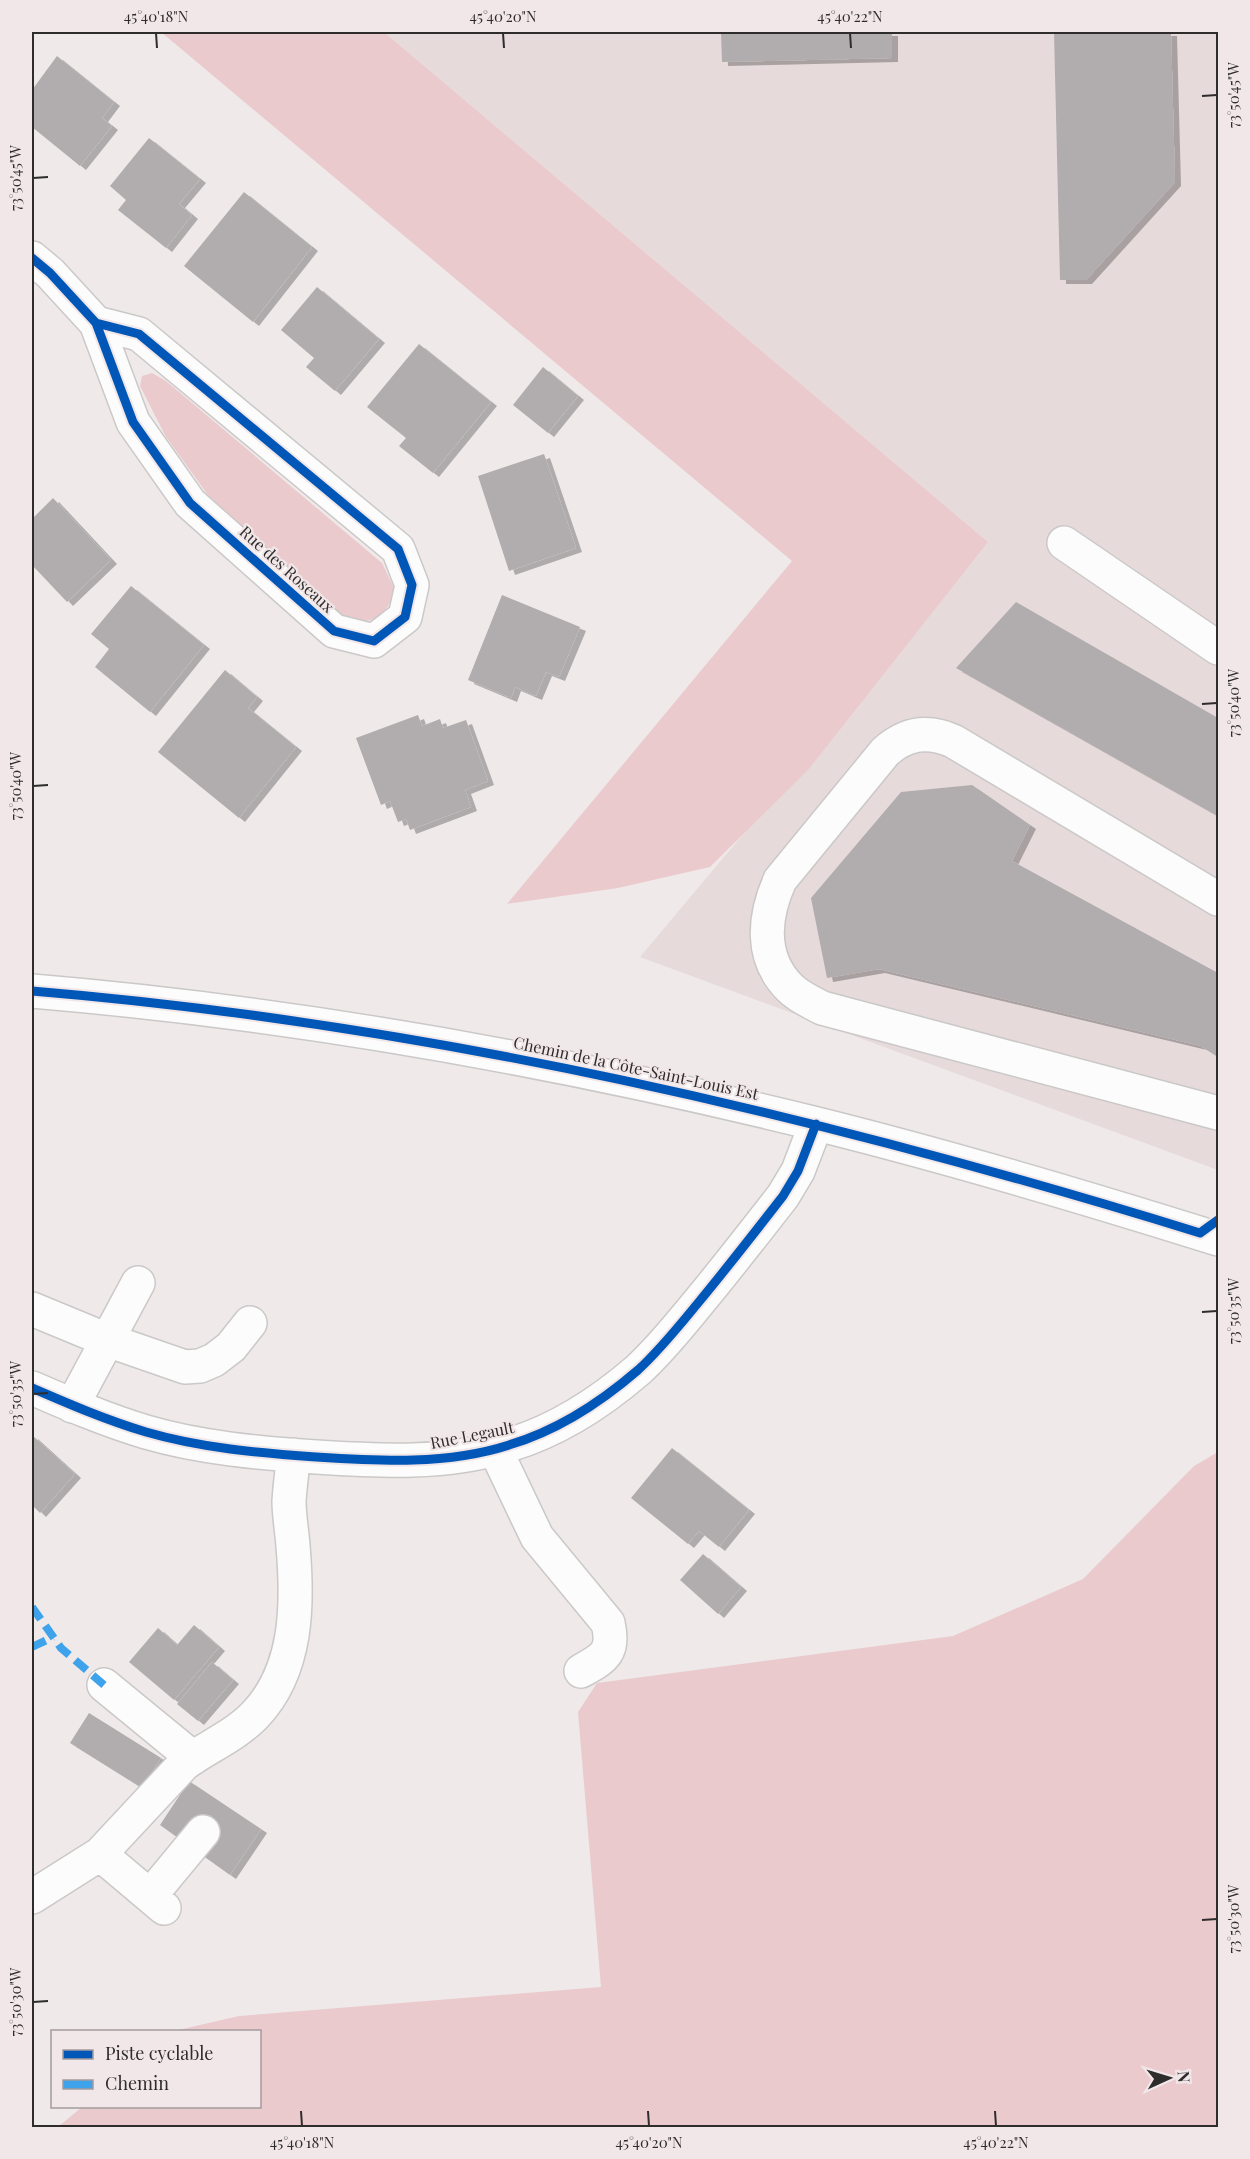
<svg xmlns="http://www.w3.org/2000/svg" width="1250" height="2159" viewBox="0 0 1250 2159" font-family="'Playfair Display',serif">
	<defs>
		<filter id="shadow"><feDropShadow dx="6" dy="4" stdDeviation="0" flood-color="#0004"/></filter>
	</defs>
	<rect width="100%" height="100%" fill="#efe9ea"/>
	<path fill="#e6dadb" d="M384 32H1218V1170L640 957 988 542Z"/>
	<path fill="#ebcacd" d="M161 32H384L988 542 808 770 710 867 618 888 507 904 792 561Z
		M152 373 166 381 382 563 395 590C390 607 380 623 359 621 352 621 344 615 337 612L208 495 166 437 140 386 142 376Z
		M1218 1452V2127H58L82 2107 260 2106V2032L174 2031 239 2016 601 1987 578 1712 597 1683 953 1636 1083 1579 1194 1466Z"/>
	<path fill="#b1adae" filter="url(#shadow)" d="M721 32H892V58L722 62Z
		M1054 32H1171L1175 182 1086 280H1060Z
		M57 56 114 102 102 118 112 126 80 166 32 127V90Z
		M149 138 200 179 179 204 192 215 166 248 118 210 126 200 110 186Z
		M244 192 312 247 253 322 184 266Z
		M317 287 379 339 335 391 306 367 314 358 281 330Z
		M419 344 491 402 433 473 399 446 406 438 367 407Z
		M543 367 578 396 548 433 513 405Z
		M544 454 576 548 509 571 478 476Z
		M53 498 111 560 67 602 32 565V519Z
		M131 586 204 645 150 712 95 667 109 649 91 634Z
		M502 595 580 627 559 677 546 672 536 696 515 687 511 698 468 680Z
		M1016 602 1218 718V816L956 668Z
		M225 670 257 697 248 708 296 747 239 818 158 752Z
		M418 715 422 726 440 719 443 728 466 720 488 781 465 790 471 807 410 830 406 819 398 822 390 801 381 805 356 738Z
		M972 785 1030 825 1012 861 1218 973V1057L1201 1046 879 969 827 978 811 898 901 792Z
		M32 1435 75 1474 40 1513 32 1505Z
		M672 1448 749 1510 719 1547 699 1531 688 1544 631 1498Z
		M703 1554 741 1587 718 1614 680 1580Z
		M194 1625 219 1647 174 1700 129 1662 158 1628 177 1645Z
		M212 1662 233 1680 198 1721 177 1704Z
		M89 1713 161 1758 142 1788 70 1743Z
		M189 1781 261 1829 230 1875 160 1825Z"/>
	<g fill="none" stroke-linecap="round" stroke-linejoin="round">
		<g stroke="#cbc8c8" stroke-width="36">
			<path id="minor" d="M32 258 50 273 96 323 133 422 190 503 334 631 374 641 405 617 412 585 398 549 139 334 96 323
				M1064 543 1218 648
				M1218 899 953 741C928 730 906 733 885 752L780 880C764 916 759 957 790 988 799 997 811 1002 822 1008L1218 1113
				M32 991C295 1013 557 1060 813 1123 950 1157 1084 1197 1218 1239
				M32 1309 107 1340 185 1367 200 1366 214 1360 231 1347 250 1323
				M32 1388C69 1404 106 1420 146 1432 201 1448 259 1453 316 1457 380 1461 447 1465 509 1445 556 1431 601 1402 638 1370 660 1350 679 1326 698 1303 727 1268 755 1232 783 1196L798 1171 816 1124
				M72 1406 138 1283
				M495 1449 537 1537 608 1623C615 1653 604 1658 581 1671
				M104 1685 193 1758
				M150 1896 203 1832
				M32 1897 100 1854
				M164 1908 100 1854 184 1764C207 1747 235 1736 255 1715 298 1670 298 1604 293 1546 292 1531 289 1516 289 1501 290 1486 292 1470 294 1455"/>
		</g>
		<use href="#minor" stroke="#fdfcfc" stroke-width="33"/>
		<path stroke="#3ea3eb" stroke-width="8" stroke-dasharray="15 8" stroke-linecap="butt" d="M32 1607 61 1648 104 1685
			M32 1647 53 1637"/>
		<g stroke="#f1e7e8" stroke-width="13">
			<path id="cycleway" d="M32 258 50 273 96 323 133 422 190 503 334 631 374 641 405 617 412 585 398 549 139 334 96 323
				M32 991C430 1024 819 1115 1200 1233L1218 1220
				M32 1388C69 1404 106 1420 146 1432 201 1448 259 1453 316 1457 380 1461 447 1465 509 1445 556 1431 601 1402 638 1370 660 1350 679 1326 698 1303 727 1268 755 1232 783 1196L798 1171 816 1124"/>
		</g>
		<use href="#cycleway" stroke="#0057b8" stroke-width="9"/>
	</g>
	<path fill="none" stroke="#2f2c2c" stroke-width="2" d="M156 33 157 48M503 33 504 48M850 33 851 48M1202 96 1217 95M33 178 48 177M1202 704 1217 703M33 786 48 785M1202 1312 1217 1311M33 1394 48 1393M1202 1920 1217 1919M33 2002 48 2001M301 2111 302 2126M648 2111 649 2126M995 2111 996 2126"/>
	<g text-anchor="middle" stroke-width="4.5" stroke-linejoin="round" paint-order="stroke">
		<g font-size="16" fill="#2f2c2c" stroke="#f1e7e8">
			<text transform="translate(287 569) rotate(42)" y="6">Rue des Roseaux</text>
			<text transform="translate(636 1068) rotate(12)" y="6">Chemin de la Côte-Saint-Louis Est</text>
			<text transform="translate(472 1435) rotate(-11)" y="6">Rue Legault</text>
		</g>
	</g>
	<rect width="1250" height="2159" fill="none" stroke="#f1e7e8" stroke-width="66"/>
	<rect x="51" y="2030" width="210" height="78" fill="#f1e7e8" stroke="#a39c9d" stroke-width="1.5"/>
	<rect x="63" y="2050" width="30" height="9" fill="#0057b8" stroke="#a39c9d" stroke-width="1.5"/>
	<text x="105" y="2060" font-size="18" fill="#2f2c2c">Piste cyclable</text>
	<rect x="63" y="2080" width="30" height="9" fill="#3ea3eb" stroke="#a39c9d" stroke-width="1.5"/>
	<text x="105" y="2090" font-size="18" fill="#2f2c2c">Chemin</text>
	<g transform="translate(1169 2078) rotate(86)" stroke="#f1e7e8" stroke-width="4.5" paint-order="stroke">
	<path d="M0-4.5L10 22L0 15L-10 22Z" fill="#2f2c2c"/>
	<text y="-9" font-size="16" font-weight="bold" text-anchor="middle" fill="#2f2c2c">N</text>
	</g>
	<rect x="33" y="33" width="1184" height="2093" fill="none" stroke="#2f2c2c" stroke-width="2"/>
	<g font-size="15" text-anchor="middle" fill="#2f2c2c">
		<text x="156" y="22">45°40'18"N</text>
		<text x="503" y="22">45°40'20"N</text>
		<text x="850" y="22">45°40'22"N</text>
		<text transform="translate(1234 95) rotate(-90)" y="5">73°50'45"W</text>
		<text transform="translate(16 178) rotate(-90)" y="5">73°50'45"W</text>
		<text transform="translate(1234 703) rotate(-90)" y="5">73°50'40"W</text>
		<text transform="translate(16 786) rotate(-90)" y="5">73°50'40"W</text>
		<text transform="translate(1234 1311) rotate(-90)" y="5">73°50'35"W</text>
		<text transform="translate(16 1394) rotate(-90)" y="5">73°50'35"W</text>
		<text transform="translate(1234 1919) rotate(-90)" y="5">73°50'30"W</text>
		<text transform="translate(16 2002) rotate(-90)" y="5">73°50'30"W</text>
		<text x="302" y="2148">45°40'18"N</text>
		<text x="649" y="2148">45°40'20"N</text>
		<text x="996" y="2148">45°40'22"N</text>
	</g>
</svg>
